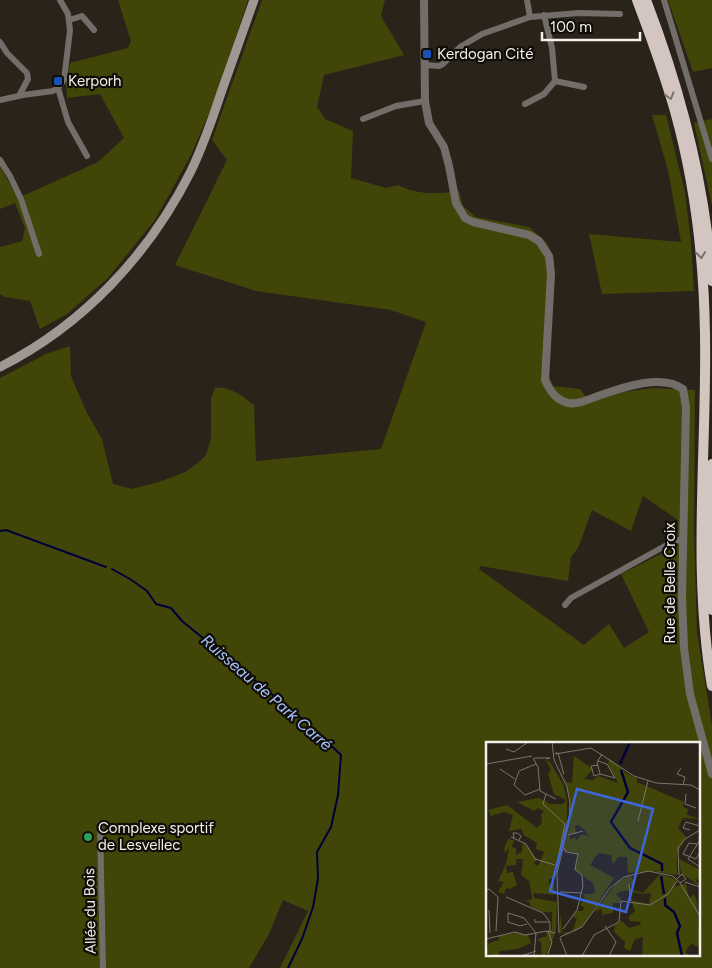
<svg xmlns="http://www.w3.org/2000/svg" width="712" height="968" viewBox="0 0 712 968" font-family="Figtree,sans-serif">
	<rect width="100%" height="100%" fill="#29231a"/>
	<path fill="#414508" fill-rule="evenodd" d="M118 0H248L218 92 191 155 155 220 108 278 67 314 40 329 30 301 5 297 0 294V247L22 241 25 228 15 203 0 209V165L17 197 27 194 98 162 124 138 100 94 67 98 66 83 70 63 128 48 131 41Z
		M262 0H385L381 16 404 55 324 75 317 107 325 119 353 131 351 178 386 188 398 185C417 195 437 194 459 191L463 206 476 217 529 227 547 243 554 259 549 376 553 386 580 389 590 402 624 392 652 388 695 390 694 532 697 633 712 725V968H280L308 911 283 900 269 934 249 968H0V378L46 354 70 346 71 376 87 413 102 439 113 484 132 489 162 481 185 472 198 463 206 455 211 438V398L215 388C229 385 243 397 254 405L256 461 381 449 426 322 391 310 256 291 175 265 227 160 212 140ZM643 496 678 520 677 546 621 574 649 632 624 648 609 624 584 645 479 569 480 566 568 581 571 557 578 548 592 510 631 531ZM487 743H698V954H487Z
		M668 0H712V68L693 72Z
		M652 115H666L685 192 691 242 694 291 602 294 589 234 681 242 668 170Z
		M712 119V206L694 123Z"/>
	<g fill="none" stroke-linecap="round" stroke-linejoin="round">
		<path stroke="#000039" stroke-width="2" d="M0 531 6 530 106 567
			M112 569 130 579 147 591 156 604 171 608 182 621 307 723 341 755 338 795 331 827 317 852 318 879 313 907 302 939 288 968"/>
		<path stroke="#736d6a" stroke-width="6" d="M527 0 530 17
			M664 0 712 159
			M69 20 82 16 94 30
			M0 42 7 53 27 73 28 79 19 96
			M425 65 439 66 443 64 460 47 482 34 530 17 579 13 620 14
			M555 81 584 87
			M58 88 68 122 87 156
			M0 100 23 95 53 91 58 88 64 80 70 30 68 14 60 0
			M525 104 544 94 555 81 552 48 544 15
			M363 119 396 106 425 101
			M0 160 10 176 21 199 39 254
			M565 605 571 598 672 542 683 539
			M100 824 103 968"/>
		<path stroke="#736d6a" stroke-width="8" d="M424 0 425 101 429 123 444 147 449 166 456 203 465 218 473 222 529 235 539 241 549 256 551 274 545 380C550 391 556 400 568 403 578 405 589 399 598 396 621 388 662 373 683 389L686 407 682 598 684 648 690 694 712 774"/>
		<path stroke="#a09692" stroke-width="9" d="M0 367C83 325 149 255 191 171 203 146 212 120 221 93 232 62 243 31 254 0"/>
		<path stroke="#d3c5bf" stroke-width="10" d="M637 0C651 37 664 73 675 111 695 183 704 259 705 335 707 451 692 570 712 686
			M646 0C681 91 705 183 712 281
			M712 464 711 544 712 610"/>
	</g>
	<defs><path id="oneway-chevron" d="M-2-3.5L2.5 0L-2 3.5" fill="none" stroke-width="1.6" stroke-linecap="round" stroke-linejoin="round" transform="scale(1.25)"/></defs>
	<g stroke="#7b726d">
		<use href="#oneway-chevron" transform="translate(670 96) rotate(73)"/>
		<use href="#oneway-chevron" transform="translate(701 255) rotate(84)"/>
	</g>
	<g fill="#1a4fb4" stroke="#100d09" stroke-width="2">
		<rect x="422" y="49" width="10" height="10" rx="2.5"/>
		<rect x="53" y="76" width="10" height="10" rx="2.5"/>
	</g>
	<circle fill="#2e9e5b" stroke="#100d09" stroke-width="2" cx="88" cy="837" r="5"/>
	<g text-anchor="middle" stroke-width="4.5" stroke-linejoin="round" paint-order="stroke">
		<g font-size="15" fill="#f5f1ea" stroke="#100d09" text-anchor="start">
			<text x="437" y="59">Kerdogan Cité</text>
			<text x="68" y="86">Kerporh</text>
			<text x="98" y="833">Complexe sportif<tspan x="98" dy="17">de Lesvellec</tspan></text>
		</g>
		<g font-size="15" fill="#f5f1ea" stroke="#100d09">
			<text transform="translate(670 583) rotate(-90)" y="5">Rue de Belle Croix</text>
			<text transform="translate(90 911) rotate(-91)" y="5">Allée du Bois</text>
		</g>
		<g font-size="16" font-style="italic" fill="#a9c6fc" stroke="#100d09">
			<text transform="translate(267 692) rotate(41)" y="6">Ruisseau de Park Carré</text>
		</g>
	</g>
	<g transform="translate(486 742)">
		<rect width="214" height="214" fill="#29231a"/>
		<path d="M70 13 80 40 86 41 88 14 107 27 98 37 107 38 112 34 132 41 122 22 123 16 140 31 151 36V40L198 60 197 65 202 67 201 73 214 77 197 76 192 86 200 95 191 111V133L166 129 142 131 141 115H132L127 122 125 113 112 111 104 123 128 136 98 182 92 188 81 192 75 191 73 189 75 171 76 191 86 190 91 176 87 175 91 169H97L98 165 94 163 99 157 98 152H107L109 149 107 141 88 128 92 113 77 108 84 83V55ZM91 83 96 85 104 95 96 92 91 98 88 95 85 98 83 92 90 91 89 84ZM59 18 64 20 77 42 81 57V83L69 137H63V142H68L69 153 48 151V156L71 160 70 189 61 211 56 214 55 200 51 197 61 194 60 189 66 188V170H56L44 164V160L37 159 45 158 46 155 43 139 35 133 37 117H30V123L20 124 21 131 27 130 31 143 24 147 20 146 18 152 12 150 18 140 12 139 20 122 23 106 19 111 18 107 22 97 28 98 26 105 30 106V113L36 110 37 100 51 117 48 122 52 124 58 110 50 107 51 101 38 93 35 87 23 89 27 73 18 70 5 74 2 68 21 63 51 86 56 81 55 73 58 69 52 66 48 69 31 60 53 56 64 62H77L80 58 68 52 62 32 65 27ZM193 117 214 128V138L209 137 214 144 195 131ZM174 132 190 137 189 145 200 141 203 156 208 152 211 159 214 199 213 205 205 202 201 207 200 211 205 214H156L157 195 149 197 144 209 138 206 139 200 128 190 129 183 136 179 143 186 154 183 155 180 144 179 142 175 149 169 145 158 163 162 165 151 156 152 147 150 145 157 143 148 134 150 130 152 135 157 134 161H127V171L116 173V167L108 170 131 140 145 133 148 143H144V147L157 151ZM29 191 42 193 45 201 32 207 14 209 12 214 0 211 3 201 13 198V194Z" fill="#414508" fill-rule="evenodd"/>
		<path fill="none" stroke="#000039" stroke-width="2.5" d="M134 22 144 0M135 28 142 50 125 80 144 106M144 106 176 122V129M175 134 178 152M179 156V163L188 170 194 184 191 191 196 214"/>
		<path fill="none" stroke="#7b756d" stroke-width="1" d="M66 0 68 18 81 45 84 61 83 81 71 131 73 191M20 7 28 10 42 0M71 10 69 12 105 6 148 34 170 41 205 43 214 48M72 11 78 32M47 16 52 25 54 49 70 57M48 16H64L60 17M112 19 121 22 129 36 114 32 111 20 112 19V18L113 17 116 12M0 22 46 14M50 22 33 29 28 43 39 53 54 47M112 23 105 24 108 34 114 32M195 26 191 32 199 35 197 43M14 27 29 37M60 52 57 62 79 82 69 131M200 52 199 62 210 66M152 79 162 39M204 88 197 86 200 80 214 84M82 93 97 89M25 95 40 102 49 117 69 123M28 96 27 91H31L35 94 33 98M214 98 202 117 214 125M211 102 203 101 197 112 210 117 214 110M193 133 192 106 199 97 214 88M199 140 214 145M194 141 214 174M143 142 145 159M0 149 3 147 12 155 10 189M74 150 96 151M20 155 57 171 64 180V190M3 168 4 191M49 177V180H63M41 182 34 184 22 180V171L38 176 50 191M119 184 130 200 123 214M77 187 91 168 97 144 96 133 89 127 92 112 80 110 78 106M74 195 96 185 124 146 138 135 162 129 187 134 194 141 200 137 196 132 191 137M74 196 81 214M0 197 29 190 39 193 61 189 69 191M62 212 66 200 62 189M35 214 50 209M48 214 50 191M96 214 108 193 133 180 135 159 164 163 182 152 191 139"/>
		<path fill="#3d66db" fill-opacity="0.15" stroke="#3d66db" stroke-width="2.5" d="M91 47 167 67 140 170 64 149Z"/>
		<rect width="214" height="214" fill="none" stroke="#f5f1ea" stroke-width="2.5"/>
	</g>
	<path d="M542 32v8h98v-8" fill="none" stroke="#f5f1ea" stroke-width="2.5"/>
	<text x="550" y="32" font-size="15" fill="#f5f1ea" stroke="#100d09" stroke-width="4" paint-order="stroke">100 m</text>
</svg>
